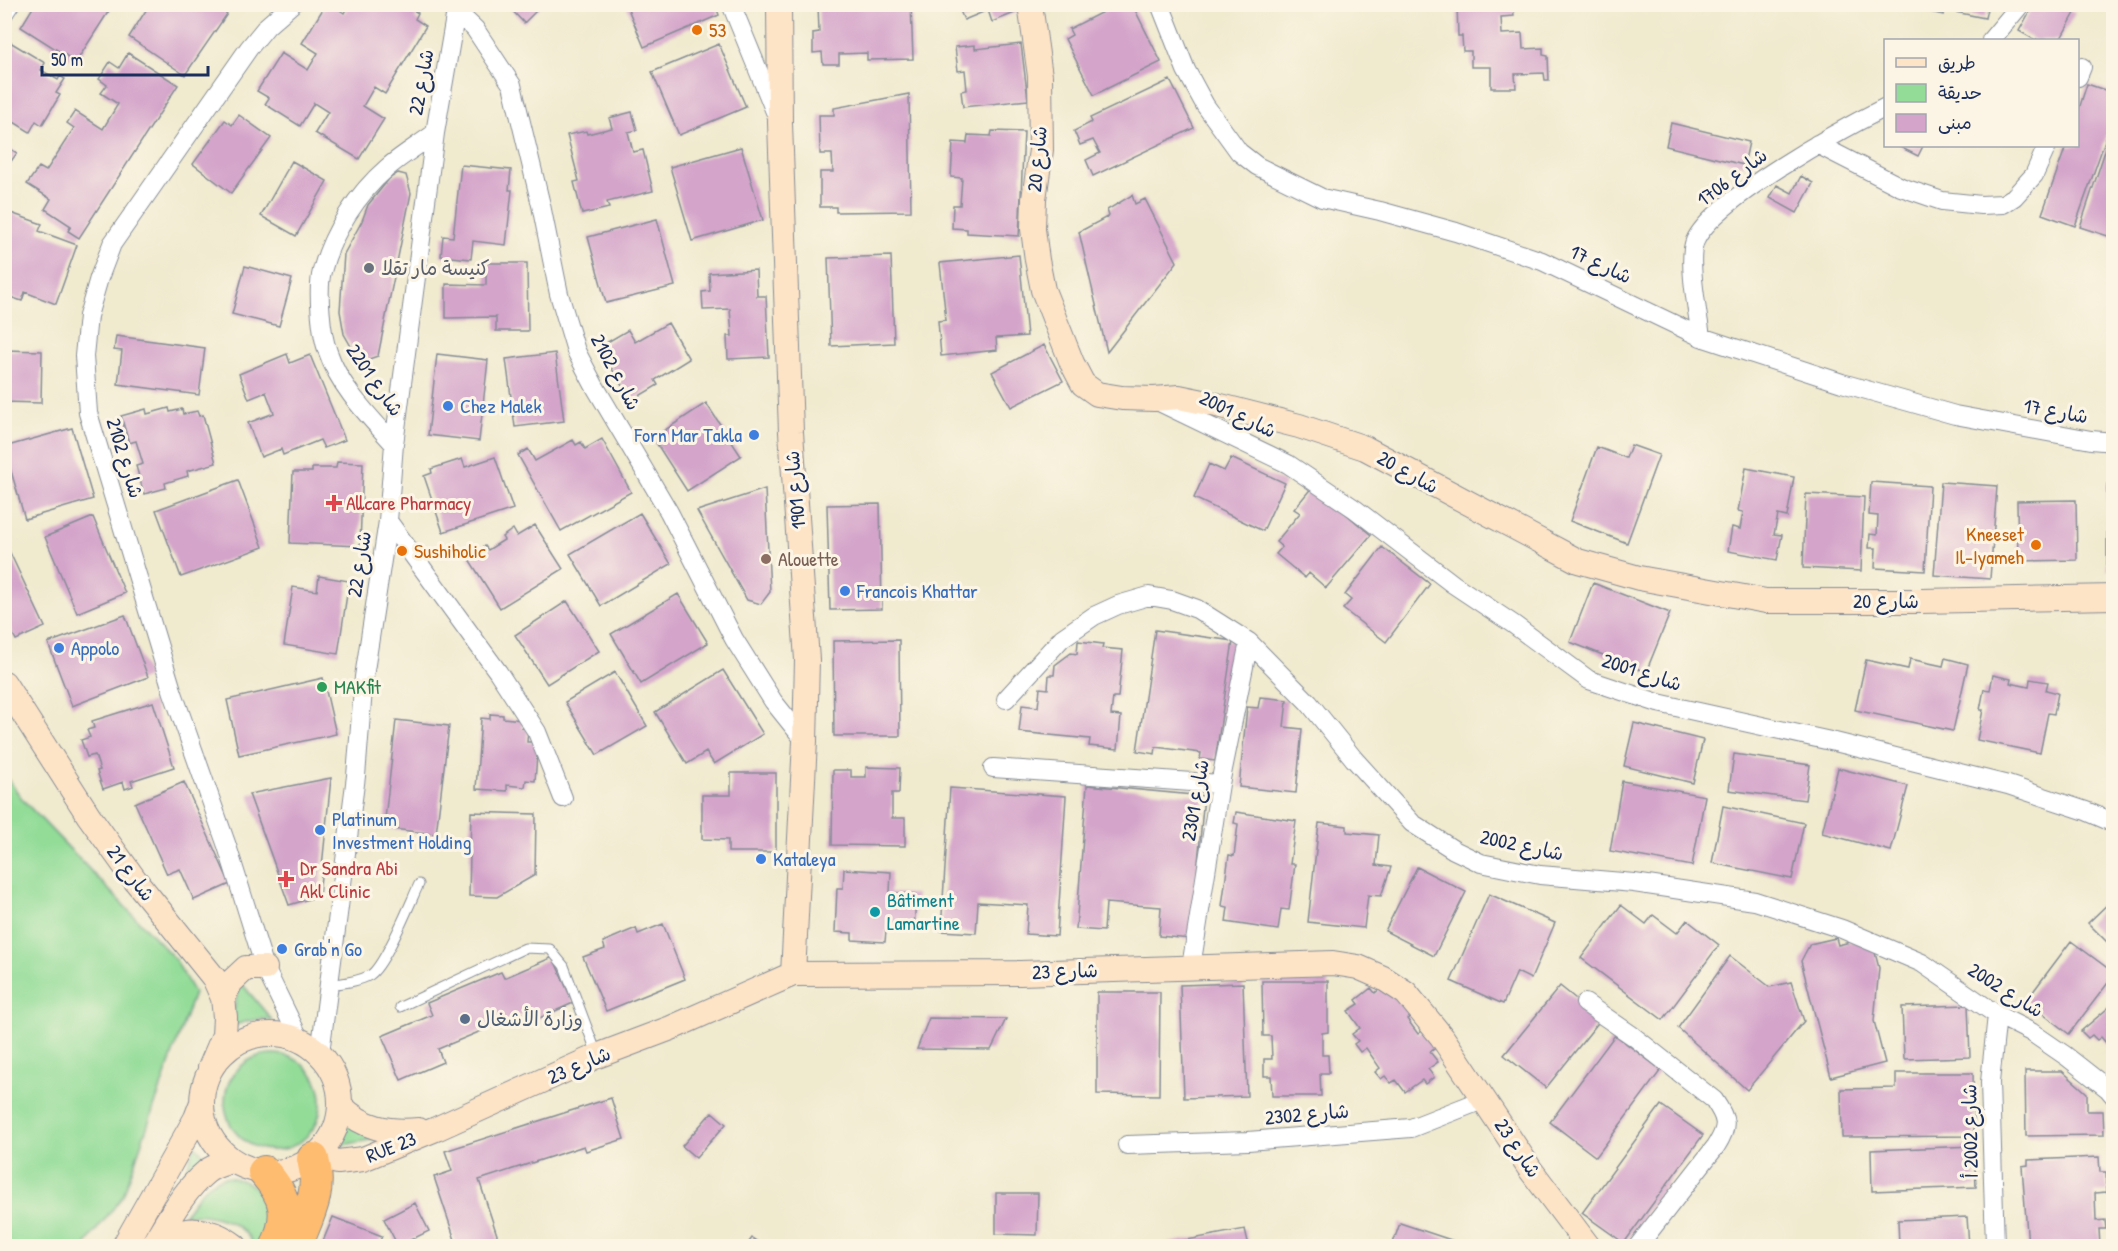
<svg xmlns="http://www.w3.org/2000/svg" width="2118" height="1251" viewBox="0 0 2118 1251" font-family="'Patrick Hand','Playpen Sans Arabic',sans-serif">
	<rect width="100%" height="100%" fill="#fcf5e5"/>
	<filter id="ink" filterUnits="userSpaceOnUse"><feTurbulence type="fractalNoise" baseFrequency=".0167" numOctaves="2"/><feDisplacementMap in="SourceGraphic" scale="12" xChannelSelector="R" yChannelSelector="G"/><feConvolveMatrix kernelMatrix="1 2 1 2 8 2 1 2 1" color-interpolation-filters="sRGB"/></filter>
	<filter id="wash" filterUnits="userSpaceOnUse"><feTurbulence type="fractalNoise" baseFrequency=".008" numOctaves="4" result="noise"/><feDisplacementMap in="SourceGraphic" scale="24" xChannelSelector="R" yChannelSelector="G"/><feGaussianBlur stdDeviation="1.35" result="paint"/><feColorMatrix in="noise" values="0 0 0 0 0 0 0 0 0 0 0 0 0 0 0 0 0 1.4 0 .05"/><feComposite in="paint" operator="in"/></filter>
	<g filter="url(#wash)">
		<rect width="100%" height="100%" fill="#f0eacf"/>
		<path fill="#92dc97" stroke="#56867a" stroke-width="1.5" d="M5 775 23 800 175 959 194 993 123 1196 84 1246H5Z
			M238 979 272 1020C261 1017 246 1021 235 1025 230 1011 240 995 238 979Z
			M225 1102a48 48 0 1 1 96 0a48 48 0 1 1-96 0Z
			M346 1121 381 1138 337 1146Z
			M195 1146 208 1158 182 1180Z
			M224 1177C267 1180 274 1211 262 1246H254C243 1221 210 1212 184 1215 196 1199 204 1183 224 1177Z"/>
		<g id="blocks">
			<path fill="#d4a4ca" d="M35 4H110L112 6 76 62 21 27Z
				M150 4H213L227 14 185 75 129 37Z
				M326 4H331L344 13 349 4H403L418 13 415 19 426 26 385 94 374 87 363 106 384 119 359 159 315 133 328 112 314 103 300 126 265 104 269 98 257 91 281 53 308 70 318 53 302 43Z
				M506 4H543L524 23Z
				M626 4H715L719 15 644 47Z
				M818 4H911L913 59 867 60V53L839 54V64H823L822 52 813 53V33L819 32Z
				M963 4H1019L1022 10 992 22 988 10 964 20 958 6Z
				M1118 4H1132L1161 62 1094 95 1065 39 1072 35 1069 29Z
				M1457 4H1513L1514 16 1501 17 1502 34 1522 33 1523 49 1543 48V55L1548 56 1549 80H1545L1544 73 1515 74 1516 88H1491V67H1471V51H1463L1462 36H1458Z
				M1895 4H1946L1944 15Z
				M1952 4H1988L1985 18 1950 11Z
				M2034 4H2059L2075 13 2060 40H2035L2019 31Z
				M10 42 45 63 41 70 58 80 60 76 65 79 56 93 60 95 42 125 36 121 30 132 4 116V51Z
				M719 44 746 107 679 135 652 72Z
				M1021 44 1028 100 963 107 961 91 967 90 965 70 958 71 955 47 975 45V49Z
				M128 53 178 85 79 238 68 231 71 226 45 209 51 199 27 184 39 167 46 171 74 128 67 123 75 111 103 129 118 104 101 93 107 85 99 79 110 62 119 68Z
				M1170 80 1194 128 1093 176 1086 160 1100 153 1093 140 1080 145 1074 131 1092 122 1090 118Z
				M2087 84 2114 93V115L2075 226 2042 214 2066 146H2078V112Z
				M909 94 911 211 836 212V207H820V172H833L832 154H820L819 115H834V108Z
				M632 112 637 130 628 132 633 152 643 150 653 191 607 202 609 208 582 214 574 182 579 181 567 135 586 131 587 134 612 128 609 118Z
				M239 115 271 138 231 193 193 164 225 120 232 125Z
				M1671 123 1749 142 1744 165 1666 146Z
				M992 131 1024 132 1019 236 967 233V229L952 228 953 205H960L962 178 951 177 953 142 967 143 968 135 991 136Z
				M4 145 17 153 4 171Z
				M1898 146H1923L1918 156Z
				M741 147 763 220 692 241 670 167Z
				M2106 148 2114 151V238L2080 227Z
				M292 161 327 181 296 236 261 216Z
				M461 165 511 170 509 190H512L506 245 473 241 471 259 441 256 443 236 453 237Z
				M398 173 406 175 411 193 378 356 360 362 344 334 340 311 344 254 362 221 368 205 389 179Z
				M1801 176 1813 183 1797 213 1770 198 1777 185 1792 193Z
				M1132 195 1135 204 1145 199 1177 262 1107 352 1079 232 1109 216 1107 210Z
				M8 212 42 224 39 231 77 245 56 304 25 292 22 301 4 295V222Z
				M657 219 675 286 606 303 588 237Z
				M1019 255 1027 336 996 338 997 350 941 356 938 321 946 320 940 263Z
				M891 256 894 343 831 346 828 258Z
				M486 263H527L528 331H496V317L446 318V284L486 285Z
				M245 266 292 279 279 326 232 314Z
				M756 270 757 296H766L769 357 728 359 727 336H732L730 309 703 310 702 292 710 291 709 273Z
				M668 323 689 359 655 380 658 385 631 401 599 347 628 330 635 342Z
				M116 336 205 348 199 395 118 384 122 351 114 350Z
				M1044 345 1063 381 1011 407 992 372Z
				M4 350 42 351 41 403 4 402Z
				M555 353 564 421 515 427 506 359Z
				M287 354 290 363 310 355 345 440 324 448 320 440 283 455 281 449 261 457 248 423 274 413 266 392 249 399 239 374Z
				M437 354 488 360 479 441 428 435Z
				M706 403 741 456 687 491 653 438Z
				M169 408 170 412 182 409 183 414 197 411 199 416 203 415 216 463 187 471 188 476 165 483 166 488 144 494 136 466 143 464 136 441 129 443 121 416 146 409 147 414Z
				M72 428 93 499 25 519 4 447Z
				M602 439 631 492 561 531 518 455 528 449 535 461 573 440 576 445 581 442 585 449Z
				M1631 445 1659 455 1627 543 1570 521 1597 447 1626 458Z
				M495 457 513 509 443 532 424 476 432 473 431 469 462 459 465 467Z
				M1231 458 1285 483 1263 531 1194 498 1209 464 1224 471Z
				M337 462 363 463 360 546 290 543 293 472H312V468H336Z
				M1746 468 1794 477 1787 517 1778 515 1774 534 1782 535 1777 560 1728 551 1732 527 1740 529 1743 512 1738 511Z
				M238 480 263 547 181 577 156 510Z
				M1871 482 1930 486 1925 571 1875 568 1876 548H1869L1870 534 1877 535 1878 516 1869 515Z
				M1941 482 1997 486 1990 579 1934 575Z
				M2107 484H2114V569H2107Z
				M1313 486 1371 535 1326 588 1309 573 1305 578 1276 554 1282 547 1276 542 1300 513 1294 509Z
				M765 489 770 592 761 604 747 600 697 511Z
				M1806 494 1864 497 1861 571 1803 568Z
				M2076 500 2077 560 2018 561 2017 501Z
				M880 504 882 609 830 610 827 505Z
				M640 513 671 564 601 606 570 554Z
				M93 517 125 593 77 613 45 537Z
				M535 525 563 569 500 608 467 556 485 546 488 550 504 540 502 537 513 529 517 536Z
				M4 540 45 627 16 640 4 617Z
				M1382 547 1430 584 1386 642 1343 609 1351 600 1345 595Z
				M319 576 349 581 338 654 284 645 293 587 317 591Z
				M1593 583 1670 613 1646 672 1570 642Z
				M678 594 708 643 641 684 611 634Z
				M567 601 599 651 547 684 515 635Z
				M125 615 148 677 72 706 48 643Z
				M1155 630 1233 641 1215 761 1200 759 1201 753 1156 747 1155 754 1137 751Z
				M899 640 900 736H834L833 641Z
				M1078 641 1103 644 1102 648 1123 650 1118 697H1113L1111 715 1121 716 1118 749 1089 746 1090 739 1019 732 1022 705 1038 707 1040 688 1048 689 1049 675H1054L1055 665 1071 653 1077 654Z
				M1945 658 1968 664 1953 731 1855 710 1866 660 1908 669 1910 659 1943 666Z
				M723 670 763 734 714 764 706 752 687 764 655 712Z
				M615 672 647 726 597 755 565 702Z
				M1993 675 2011 679 2010 683 2029 687 2030 679 2048 682 2046 690 2058 693 2054 714 2048 713 2040 753 1977 740 1983 710H1980L1984 689 1990 690Z
				M323 678 336 734 239 755 227 700Z
				M1260 697 1287 700 1284 727 1302 729 1296 793 1239 787 1247 707 1258 708Z
				M153 702 174 767 131 781 133 786 125 789 123 782 103 789 97 771 100 770 95 755 87 757 81 740 90 737 87 730 94 728 92 721Z
				M490 714 503 715V718L522 720V728L528 729 527 742H538L535 781 526 780 525 787 507 785V791L476 789 481 718 490 719Z
				M396 720 449 726 436 834 384 828Z
				M1634 723 1703 740 1693 783 1624 766Z
				M1734 754 1810 765 1805 800 1729 790Z
				M866 767 900 768 899 793H892V818H905V846L832 845 833 770H851V777H866Z
				M1838 768 1908 786 1891 851 1822 833Z
				M731 773H776V852H728V840L702 839V795H731Z
				M331 778 319 896 289 905 249 794Z
				M1622 781 1705 796 1692 866 1610 851Z
				M184 782 230 884 194 900 180 869 167 874 135 803Z
				M1087 785 1204 796 1191 939 1159 936 1161 907 1106 903 1104 931 1076 929Z
				M950 788 1066 796 1057 936 1026 934 1028 905 978 902 976 933 941 931Z
				M1723 806 1804 823 1792 879 1712 863Z
				M471 812 536 814 535 875 497 897 469 896Z
				M1236 812 1296 821 1290 864H1295L1289 910 1281 909 1278 930 1226 922 1228 907 1222 906 1229 855 1234 856 1238 824 1234 823Z
				M1319 823 1347 826V832L1379 835 1376 865 1391 867 1381 896 1368 895 1364 928 1308 922Z
				M1417 867 1466 892 1434 956 1385 931Z
				M844 869 891 872 890 893 916 894 914 932 886 931 885 942 852 940V933L835 932 837 888H843Z
				M1489 894 1555 923 1531 979 1517 972 1503 1004 1451 981Z
				M2114 898V949L2088 923Z
				M1621 905 1646 924 1653 915 1677 933 1687 920 1719 945 1663 1020 1581 958Z
				M663 924 685 979 606 1011 583 957 605 949 603 942 636 928 638 934Z
				M1836 938 1838 945 1858 940 1874 949 1879 968 1874 1021 1885 1063 1831 1077 1801 961 1810 944Z
				M2071 941 2114 973V975L2069 1034 2026 1001Z
				M1730 956 1770 987 1791 982 1804 1021 1747 1090 1678 1028Z
				M553 957 573 1003 526 1024 522 1014 438 1049 443 1062 401 1080 382 1036 432 1015 427 1003 501 972 504 978Z
				M1262 981H1328V1032L1322 1033V1055H1328L1329 1073H1320L1321 1096H1272L1271 1076H1264V1059H1272L1271 1036H1263Z
				M1243 983 1247 1096 1184 1098 1180 985Z
				M1385 985 1413 1015 1407 1019 1418 1034 1425 1029 1437 1047 1430 1052 1438 1062 1428 1069 1434 1077 1425 1084 1422 1080 1405 1092 1396 1080 1391 1083 1385 1076 1381 1079 1375 1072 1380 1068 1366 1048 1360 1052 1354 1044 1358 1041 1352 1034 1360 1028 1348 1011 1359 1004 1356 1000 1371 988 1375 993Z
				M1560 986 1601 1019 1546 1088 1504 1055Z
				M1097 992H1160L1159 1095 1097 1094Z
				M2114 1003V1052L2101 1037 2097 1040 2092 1035 2088 1038 2081 1031Z
				M1968 1005 1970 1057 1904 1059 1902 1007Z
				M929 1018 1006 1019 991 1050 917 1049Z
				M1615 1035 1661 1070 1596 1157 1550 1122Z
				M2025 1071H2062L2087 1093V1111H2103L2104 1135 2026 1136Z
				M1896 1073H1973L1974 1136 1842 1137 1841 1089 1896 1088Z
				M611 1098 624 1139 586 1151 584 1146 479 1180 499 1241 481 1246H457L434 1177 452 1171 445 1151Z
				M1661 1105 1703 1135 1624 1243 1582 1213Z
				M712 1112 726 1124 696 1158 682 1146Z
				M1974 1146 1976 1187 1872 1191 1871 1150Z
				M2099 1157 2100 1172H2106L2107 1192 2095 1193 2096 1221 2105 1220 2106 1229H2099L2100 1246H2028L2022 1166 2028 1165V1160Z
				M996 1193H1038L1037 1235 996 1234Z
				M415 1203 429 1231 398 1246 384 1219Z
				M333 1217 382 1236 378 1246H321Z
				M1967 1217 1969 1246H1899L1898 1220Z
				M1400 1223 1469 1246H1392Z
				M1245 1229 1249 1246H1160V1245Z
				M752 1238 764 1246H746Z"/>
		</g>
	</g>
	<g filter="url(#ink)">
		<use href="#blocks" fill-opacity="0" stroke="#868c96" stroke-width="1.5"/>
		<g fill="none" stroke-linecap="round" stroke-linejoin="round">
			<g stroke="#868c96" stroke-width="11">
				<path id="lane" d="M329 985C342 983 358 982 370 975 385 966 410 903 419 884
					M400 1007 525 948 550 949 564 966 597 1054"/>
			</g>
			<g stroke="#868c96" stroke-width="20">
				<path id="street" d="M292 4 267 26 249 48 112 244 99 278 88 316 84 356 88 413 172 690 227 846 265 968 300 1040
					M445 4 456 11 475 29 512 85 541 205 559 294 576 351 594 385 669 512 734 639 773 701 805 741
					M731 4 776 114
					M1160 4 1186 70 1205 105 1239 152 1257 166 1322 198 1380 211 1456 232 1542 261 1701 337 1842 383 1955 415 2091 440 2114 442
					M4 13 10 4
					M1991 40 2021 4
					M2078 77 2082 67
					M1817 144 1901 187 1942 201 1981 205 2003 204 2014 197 2034 175 2047 146
					M1701 337C1698 314 1687 260 1695 241 1714 199 1842 129 1886 107
					M1155 400 1288 464 1355 509 1453 584 1513 624 1589 680 1658 703 1835 742 2008 785 2086 811 2114 823
					M394 444C370 417 340 388 328 352 321 335 317 289 322 271 332 233 357 194 387 168 402 155 419 145 435 133
					M388 521 498 672 537 732 563 798
					M1006 699 1062 638 1094 616 1118 605 1149 596 1172 600 1197 609 1249 642 1309 703 1354 759 1412 823 1454 850 1481 863 1540 875 1634 883 1755 901 1842 929 1922 963 1997 1015 2031 1032 2066 1056 2108 1089 2114 1096
					M993 768 1220 784
					M1191 967 1220 784 1249 642
					M1585 1003 1633 1036 1714 1100C1727 1119 1729 1126 1716 1146L1638 1246
					M320 1053 356 776 364 677 388 521 394 444 435 133 456 11
					M1127 1145 1248 1141 1411 1128 1485 1099
					M1995 1246 1990 1082 1997 1015"/>
			</g>
			<g stroke="#868c96" stroke-width="26">
				<path id="secondary" d="M779 4 780 123 791 432 807 660 805 741 793 974
					M1030 4 1040 76 1041 150 1034 199 1033 229 1037 260 1043 290 1072 363 1083 384 1097 394 1122 398 1154 399 1179 397 1213 404 1299 426 1365 448 1578 561 1639 578 1766 601H1921L2114 597
					M4 683 89 816 135 880 214 978 223 998 225 1017 224 1035 210 1068
					M223 998 231 982 246 968H265
					M202 1103a69 69 0 1 1 138 0a69 69 0 1 1-138 0Z
					M341 1106C363 1128 388 1133 419 1130
					M315 1157 338 1162 363 1159 436 1129 597 1056 671 1028 793 974 1020 973 1333 963 1358 967 1383 978 1406 993 1442 1037 1530 1169 1588 1246
					M124 1246 196 1118 201 1105
					M152 1246C167 1222 183 1191 206 1172 213 1166 223 1164 232 1161
					M155 1246C179 1225 210 1226 235 1246"/>
			</g>
			<g stroke="#868c96" stroke-width="34">
				<path id="highway" d="M264 1172C287 1198 290 1214 277 1246
					M296 1246C308 1215 322 1193 313 1159"/>
			</g>
			<use href="#lane" stroke="#fff" stroke-width="9"/>
			<use href="#street" stroke="#fff" stroke-width="18"/>
			<use href="#secondary" stroke="#fee4c6" stroke-width="24"/>
			<use href="#highway" stroke="#fdbc70" stroke-width="32"/>
		</g>
	</g>
	<g fill="#e8710a" stroke="#fcf5e5" stroke-width="2">
		<circle cx="697" cy="30" r="6"/>
		<circle cx="2036" cy="545" r="6"/>
		<circle cx="402" cy="551" r="6"/>
	</g>
	<circle fill="#6b7280" stroke="#fcf5e5" stroke-width="2" cx="369" cy="268" r="6"/>
	<g fill="#3f7fe0" stroke="#fcf5e5" stroke-width="2">
		<circle cx="448" cy="406" r="6"/>
		<circle cx="754" cy="435" r="6"/>
		<circle cx="845" cy="591" r="6"/>
		<circle cx="59" cy="648" r="6"/>
		<circle cx="320" cy="830" r="6"/>
		<circle cx="761" cy="859" r="6"/>
		<circle cx="282" cy="949" r="6"/>
	</g>
	<g fill="#e0444e" stroke="#fcf5e5" stroke-width="2">
		<path d="M331 494h6v6h6v6h-6v6h-6v-6h-6v-6h6z"/>
		<path d="M283 870h6v6h6v6h-6v6h-6v-6h-6v-6h6z"/>
	</g>
	<circle fill="#8d6e63" stroke="#fcf5e5" stroke-width="2" cx="766" cy="559" r="6"/>
	<circle fill="#2e9e5b" stroke="#fcf5e5" stroke-width="2" cx="322" cy="687" r="6"/>
	<circle fill="#0f9aa8" stroke="#fcf5e5" stroke-width="2" cx="875" cy="912" r="6"/>
	<circle fill="#5c6f8a" stroke="#fcf5e5" stroke-width="2" cx="465" cy="1019" r="6"/>
	<g text-anchor="middle" stroke-width="6" stroke-linejoin="round" paint-order="stroke">
		<g font-size="20" fill="#c56008" stroke="#fcf5e5" text-anchor="start">
			<text x="709" y="37">53</text>
			<text x="2024" y="541" text-anchor="end">Kneeset<tspan x="2024" dy="23">Il-Iyameh</tspan></text>
			<text x="414" y="558">Sushiholic</text>
		</g>
		<g font-size="20" fill="#1b2f5e" stroke="#fcf5e5">
			<text transform="translate(421 82) rotate(-80)" y="7">شارع 22</text>
			<text transform="translate(1037 159) rotate(-85)" y="7">شارع 20</text>
			<text transform="translate(1732 177) rotate(-37)" y="7">شارع 1706</text>
			<text transform="translate(1601 264) rotate(25)" y="7">شارع 17</text>
			<text transform="translate(616 372) rotate(62)" y="7">شارع 2102</text>
			<text transform="translate(375 380) rotate(55)" y="7">شارع 2201</text>
			<text transform="translate(2056 411) rotate(10)" y="7">شارع 17</text>
			<text transform="translate(1238 414) rotate(26)" y="7">شارع 2001</text>
			<text transform="translate(125 458) rotate(73)" y="7">شارع 2102</text>
			<text transform="translate(1408 472) rotate(29)" y="7">شارع 20</text>
			<text transform="translate(795 490) rotate(-95)" y="7">شارع 1901</text>
			<text transform="translate(359 564) rotate(-81)" y="7">شارع 22</text>
			<text x="1886" y="608">شارع 20</text>
			<text transform="translate(1642 672) rotate(18)" y="7">شارع 2001</text>
			<text transform="translate(1195 800) rotate(-80)" y="7">شارع 2301</text>
			<text transform="translate(1522 845) rotate(12)" y="7">شارع 2002</text>
			<text transform="translate(131 873) rotate(53)" y="7">شارع 21</text>
			<text transform="translate(1065 971) rotate(-2)" y="7">شارع 23</text>
			<text transform="translate(2006 990) rotate(32)" y="7">شارع 2002</text>
			<text transform="translate(579 1065) rotate(-23)" y="7">شارع 23</text>
			<text transform="translate(1307 1114) rotate(-5)" y="7">شارع 2302</text>
			<text transform="translate(1970 1131) rotate(-91)" y="7">شارع 2002 أ</text>
			<text transform="translate(391 1147) rotate(-22)" y="7">RUE 23</text>
			<text transform="translate(1518 1148) rotate(56)" y="7">شارع 23</text>
		</g>
		<g font-size="20" fill="#5b616d" stroke="#fcf5e5" text-anchor="start">
			<text x="381" y="275">كنيسة مار تقلا</text>
		</g>
		<g font-size="20" fill="#366cbe" stroke="#fcf5e5" text-anchor="start">
			<text x="460" y="413">Chez Malek</text>
			<text x="742" y="442" text-anchor="end">Forn Mar Takla</text>
			<text x="857" y="598">Francois Khattar</text>
			<text x="71" y="655">Appolo</text>
			<text x="332" y="826">Platinum<tspan x="332" dy="23">Investment Holding</tspan></text>
			<text x="773" y="866">Kataleya</text>
			<text x="294" y="956">Grab'n Go</text>
		</g>
		<g font-size="20" fill="#be3a42" stroke="#fcf5e5" text-anchor="start">
			<text x="346" y="510">Allcare Pharmacy</text>
			<text x="300" y="875">Dr Sandra Abi<tspan x="300" dy="23">Akl Clinic</tspan></text>
		</g>
		<g font-size="20" fill="#785e54" stroke="#fcf5e5" text-anchor="start">
			<text x="778" y="566">Alouette</text>
		</g>
		<g font-size="20" fill="#27864d" stroke="#fcf5e5" text-anchor="start">
			<text x="334" y="694">MAKfit</text>
		</g>
		<g font-size="20" fill="#0d838f" stroke="#fcf5e5" text-anchor="start">
			<text x="887" y="907">Bâtiment<tspan x="887" dy="23">Lamartine</tspan></text>
		</g>
		<g font-size="20" fill="#4e5e75" stroke="#fcf5e5" text-anchor="start">
			<text x="477" y="1026">وزارة الأشغال</text>
		</g>
	</g>
	<rect width="2118" height="1251" fill="none" stroke="#fcf5e5" stroke-width="24"/>
	<rect x="1884" y="39" width="195" height="108" fill="#fcf5e5" stroke="#a2a6af" stroke-width="1.5"/>
	<rect x="1896" y="58" width="30" height="9" fill="#fee4c6" stroke="#a2a6af" stroke-width="1.5"/>
	<text x="1938" y="69" font-size="18" fill="#1b2f5e">طريق</text>
	<rect x="1896" y="84" width="30" height="18" fill="#92dc97" stroke="#a2a6af" stroke-width="1.5"/>
	<text x="1938" y="99" font-size="18" fill="#1b2f5e">حديقة</text>
	<rect x="1896" y="114" width="30" height="18" fill="#d4a4ca" stroke="#a2a6af" stroke-width="1.5"/>
	<text x="1938" y="129" font-size="18" fill="#1b2f5e">مبنى</text>
	<path d="M42 66v9h166v-9" fill="none" stroke="#1b2f5e" stroke-width="3"/>
	<text x="51" y="66" font-size="18" fill="#1b2f5e" stroke="#fcf5e5" stroke-width="4.5" paint-order="stroke">50 m</text>
</svg>
